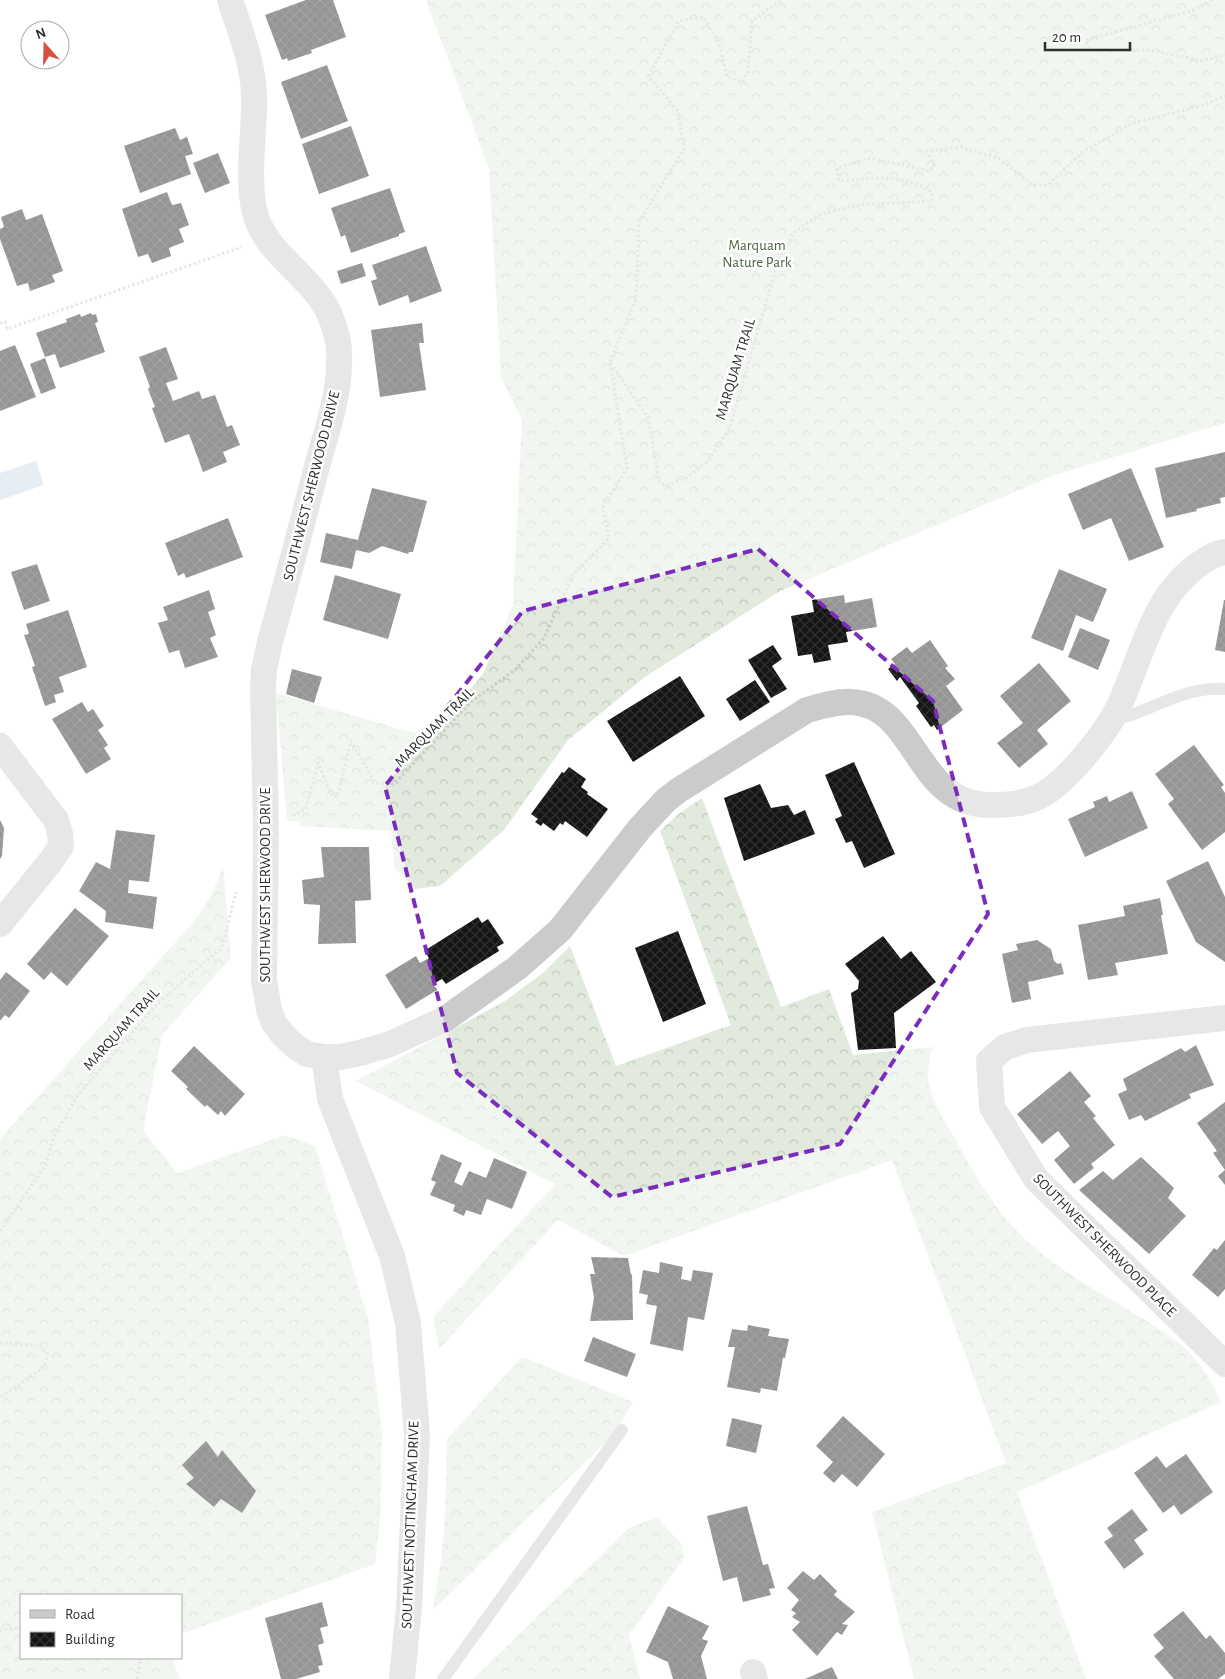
<svg xmlns="http://www.w3.org/2000/svg" width="1225" height="1679" viewBox="0 0 1225 1679" font-family="'Alegreya Sans',sans-serif">
	<defs>
		<pattern id="forest-crowns" width="20" height="18" patternUnits="userSpaceOnUse" patternTransform="scale(1.25)"><rect width="20" height="18" fill="#e1eadd"/><path d="M2 6a3 3 0 1 1 6 0M12 15a3 3 0 1 1 6 0" fill="none" stroke="#c1c9be"/></pattern>
		<pattern id="building-cross-hatch" width="8" height="8" patternUnits="userSpaceOnUse" patternTransform="scale(1.25)"><rect width="8" height="8" fill="#151515"/><path d="M0 0l8 8M0 8l8-8" fill="none" stroke="#2f2f2f"/></pattern>
	</defs>
	<rect width="100%" height="100%" fill="#fff"/>
	<path fill="url(#forest-crowns)" d="M426 0H1225V423L1055 475 780 591 645 677 568 740 504 830 440 886 415 889 395 869 391 831 301 826 299 821H287L276 693 417 734 437 729 483 674 513 605 522 420 501 378 489 169Z
		M702 798 781 1007 829 989 853 1055 933 1047C920 1084 935 1104 953 1135 971 1169 990 1202 1016 1230 1063 1279 1128 1305 1182 1345 1200 1362 1211 1380 1221 1402L1017 1492 1086 1679H914L872 1512 1006 1463 892 1160 624 1256 558 1220 439 1349 433 1317 555 1184 356 1081 505 1001 544 972 570 946 616 1066 731 1025 660 831 677 815Z
		M223 866 231 958 162 1035 143 1131 177 1173 285 1135 315 1146 368 1318 382 1434 380 1521 375 1564 181 1634V1595H21V1658H172L180 1679H0V1139L195 920C208 903 216 887 223 866Z
		M522 1357 633 1402 613 1435 433 1610 441 1561 445 1518 447 1439Z
		M657 1518 681 1543 684 1558 629 1635 640 1679H473L630 1527Z"/>
	<path fill="#cad7e8" d="M36 461 44 485 0 500V473Z"/>
	<path fill="url(#building-cross-hatch)" d="M306 0H333L346 37 311 50 312 53 288 61 287 58 282 60 265 15Z
		M327 65 348 121 301 139 281 82Z
		M351 126 369 176 319 194 302 144Z
		M175 128 180 140 187 137 193 154 185 156 191 174 140 193 124 146Z
		M218 153 230 183 205 193 193 163Z
		M390 188 405 232 399 234V236L351 253 345 235 341 237 331 208Z
		M167 192 172 205 181 203 189 225 179 229 184 242 169 248 171 256 152 263 148 254 138 257 122 209Z
		M22 209 26 220 42 214 63 271 52 275 55 282 30 291 28 283 17 286 0 239V229L4 227 1 217Z
		M426 246 442 291 410 303 408 295 379 306 371 281 377 279 372 265Z
		M362 263 366 276 341 284 337 271Z
		M91 313 92 315 96 314 98 322 95 323 105 352 60 368 55 354 45 357 36 333 67 322 66 319 80 314 81 317Z
		M422 323 424 343H419L426 390 380 397 371 330Z
		M15 345 36 397 0 411V351Z
		M166 347 178 379 166 383 173 401 199 391 202 399 215 395 227 427 232 425 240 445 223 452 227 462 203 472 189 434 165 443 152 408 155 407 148 389 150 387 139 357Z
		M45 358 56 388 41 394 30 364Z
		M1225 452V497L1220 498 1221 503 1196 509 1197 511 1166 518 1155 468Z
		M1131 468 1164 547 1129 561 1111 518 1083 530 1068 494Z
		M372 488 427 501 413 552H409L408 554 382 546 369 553 356 550 352 569 320 562 326 533 358 540Z
		M228 518 243 557 186 578 184 573 178 576 165 543Z
		M37 564 50 601 24 610 11 572Z
		M1059 569 1107 589 1093 622 1076 615 1063 651 1031 638Z
		M335 575 401 594 388 639 323 620Z
		M209 590 215 609 208 612 216 635 210 638 218 657 185 668 179 650 169 653 158 623 168 620 163 607Z
		M844 595 845 603 872 598 877 627 846 632 848 642 828 645 831 660 814 663 812 654 798 656 791 616 814 612 812 600Z
		M1224 600H1225V652L1215 650Z
		M68 610 87 667 59 677 64 692 54 695 56 702 45 706 32 667 35 666 24 635 29 634 26 624Z
		M1080 628 1110 640 1098 670 1068 657Z
		M930 640 948 666 945 668 955 679 946 686 963 710 937 730 934 725 931 727 916 706 919 703 900 677 897 681 888 669 895 664 891 659 907 647 912 653Z
		M773 645 782 659 772 666 787 689 771 698 748 660Z
		M1039 663 1071 701 1037 730 1048 744 1019 768 997 743 1023 723 1000 696Z
		M292 669 322 677 314 703 286 694Z
		M680 676 705 716 633 762 607 721Z
		M755 680 770 702 740 721 726 699Z
		M82 702 88 712 93 709 104 726 98 730 108 745 104 748 111 759 86 774 52 719Z
		M1194 745 1224 785 1221 787 1225 793V832L1202 850 1168 804 1174 799 1155 774Z
		M854 762 895 854 864 868 852 841 846 843 835 819 842 816 825 775Z
		M569 767 586 779 581 787 588 792 587 794 608 809 587 837 565 821 563 825 560 823 554 831 543 823 541 826 535 822 538 819 531 814 562 772 564 773Z
		M760 784 771 808 788 805 794 815 805 810 815 834 744 861 724 798Z
		M1132 791 1148 828 1085 857 1068 819 1095 807 1093 802 1107 796 1109 802Z
		M0 820 4 828 2 856 0 859Z
		M116 830 155 835 149 882 129 880 128 893 157 897 153 929 105 922 106 911 79 891 96 862 110 869Z
		M321 847H369L371 900 355 901 356 943 318 944 320 905 304 904 302 880 324 877Z
		M1208 861 1225 897V962L1196 942 1166 881Z
		M1160 898 1163 915H1161L1168 954 1115 963 1118 975 1088 980 1078 925 1125 916 1123 906Z
		M75 908 109 936 67 986 51 972 44 980 27 964Z
		M478 917 482 923 488 919 504 943 497 947 499 951 446 984 442 979 433 984 437 990 406 1009 385 975 416 956 420 963 429 958 424 951Z
		M678 931 706 1004 663 1022 635 948Z
		M883 936 901 959 911 951 936 982 894 1013 896 1048 858 1050 851 993 858 989 859 981 845 964Z
		M1037 940 1051 949 1054 961 1058 964 1061 963 1064 974 1028 982 1031 999 1012 1003 1002 954 1018 950 1016 944Z
		M6 972 30 991 9 1018 5 1015 0 1021V980Z
		M1196 1045 1214 1085 1189 1094 1191 1098 1145 1121 1141 1115 1129 1120 1118 1094 1127 1090 1123 1079 1181 1048 1185 1052Z
		M194 1046 245 1094 225 1116 221 1111 218 1115 207 1105 205 1107 186 1089 188 1087 171 1071Z
		M1070 1071 1091 1096 1084 1102 1096 1116 1093 1118 1115 1145 1091 1164 1094 1168 1074 1184 1054 1160 1070 1146 1058 1131 1042 1144 1017 1114Z
		M1225 1102V1170L1213 1153 1217 1151 1197 1123Z
		M441 1154 462 1163 454 1182 462 1186 469 1171 486 1178 494 1158 527 1172 512 1209 487 1199 481 1215 466 1210 464 1216 453 1211 455 1205 430 1195 436 1182 431 1180Z
		M1141 1157 1174 1188 1168 1198 1186 1216 1149 1254 1079 1190 1103 1171 1113 1180Z
		M1225 1170V1185L1218 1176Z
		M1225 1240V1289L1218 1297 1192 1275 1214 1248 1217 1250Z
		M591 1257 628 1258 631 1275 632 1274 633 1320 590 1321 594 1298 590 1274H595Z
		M660 1262 683 1267 681 1279 691 1281 693 1270 713 1273 704 1320 688 1317 683 1351 650 1344 657 1306 646 1304 648 1295 639 1293 643 1270 659 1273Z
		M748 1325 770 1329 768 1336 789 1339 785 1358H783L777 1391 761 1388 760 1393 727 1387 735 1347H728L732 1329 747 1331Z
		M593 1337 636 1354 627 1377 584 1361Z
		M843 1416 885 1454 857 1487 842 1474 834 1483 823 1473 833 1462 816 1446Z
		M732 1418 762 1425 756 1453 726 1446Z
		M206 1441 218 1457 222 1450 256 1491 242 1513 221 1499 214 1507 186 1484 194 1478 182 1465Z
		M1186 1454 1213 1492 1181 1515 1174 1505 1163 1513 1134 1473 1157 1456 1166 1468Z
		M747 1506 763 1565 768 1564 775 1588 769 1589 771 1595 743 1602 737 1577 723 1581 707 1516Z
		M1132 1509 1148 1530 1134 1540 1144 1554 1124 1569 1104 1542 1113 1536 1107 1528Z
		M803 1571 814 1580 820 1574 837 1591 834 1595 855 1612 842 1624 848 1625 842 1635 837 1632 817 1656 792 1630 800 1622 792 1617 796 1613 791 1610 799 1600 787 1588Z
		M322 1602 328 1626 320 1628 324 1643 318 1645 323 1665 318 1666 320 1672 296 1679H281L265 1618Z
		M668 1606 709 1626 702 1639 708 1641 701 1656 707 1679H673L668 1662 646 1652Z
		M1183 1611 1206 1639 1210 1635 1225 1653V1674L1218 1679H1174L1154 1656 1164 1648 1153 1635Z
		M832 1667 838 1679H805Z"/>
	<g fill="none" stroke-linecap="round" stroke-linejoin="round">
		<path stroke="#cbcbcb" stroke-width="3" stroke-dasharray="2.5 2.5" stroke-linecap="butt" d="M1212 0 1191 11 1086 40 1090 50H1150L1202 61 1225 55
			M0 323 5 322 7 329 242 247
			M610 362 636 299 639 222 684 149 678 111 648 76 679 21 703 17 719 43 727 77 742 82 748 73 752 21 778 2 783 0
			M293 816 306 808 318 763 332 796 337 797 351 741 375 783 394 784 471 702 516 669 544 638 573 575 609 538 603 506 627 468 610 362 648 418 659 482 666 486 688 477 708 461 730 427 779 258 794 232 819 215 856 205 932 201V192C901 173 874 178 839 181L837 168 870 158 930 171 934 166 927 151 961 147 998 158 1033 185H1048L1084 151 1133 123 1204 105 1225 96
			M0 1231 45 1166 55 1134 78 1095 156 1005 222 947 236 892
			M0 1343 39 1345 47 1353 45 1367 0 1397
			M0 1630 21 1628
			M137 1679 140 1665 139 1658"/>
		<path stroke="#cbcbcb" stroke-width="12" d="M1115 714 1124 717 1131 715C1162 704 1191 686 1225 689
			M443 1679 622 1430"/>
		<path stroke="#cbcbcb" stroke-width="26" d="M230 0C240 31 253 62 254 95 255 133 247 171 254 209 263 255 315 276 331 318 337 332 340 348 339 363 339 399 325 436 316 470 301 528 286 585 270 642L264 669 263 686 266 836 264 980 269 1010 274 1023 283 1035 296 1047 307 1054 324 1057H340L360 1053 390 1044 445 1019 517 968 560 930 640 828 666 800 679 790 807 710C821 706 837 701 852 702 919 706 914 808 994 805 1009 805 1024 804 1038 797 1065 785 1105 734 1118 708 1142 658 1152 595 1201 563 1208 558 1217 553 1225 552
			M0 746 56 820 60 833 61 846 51 861 0 924
			M1225 1018 1027 1040 1005 1047 989 1061 992 1107 1036 1179 1225 1364
			M324 1057 330 1099 392 1256 408 1323 417 1435 409 1607 402 1678
			M753 1672 755 1679"/>
	</g>
	<path d="M0 0H1225V1679H0ZM758 549 933 701 988 914 840 1144 612 1197 457 1073 385 786 523 611Z" fill="#fff" fill-opacity=".55" fill-rule="evenodd"/>
	<path fill="none" stroke="#7b2cbf" stroke-width="4" stroke-dasharray="10 6" stroke-linejoin="round" d="M758 549 933 701 988 914 840 1144 612 1197 457 1073 385 786 523 611Z"/>
	<g text-anchor="middle" stroke-width="5" stroke-linejoin="round" paint-order="stroke">
		<g font-size="15" fill="#4a663f" stroke="#fff">
			<text x="757" y="250">Marquam<tspan x="757" dy="17">Nature Park</tspan></text>
		</g>
		<g font-size="15" fill="#2e2e2e" stroke="#fff">
			<text transform="translate(735 369) rotate(-73)" y="5">MARQUAM TRAIL</text>
			<text transform="translate(311 486) rotate(-76)" y="5">SOUTHWEST SHERWOOD DRIVE</text>
			<text transform="translate(434 727) rotate(-45)" y="5">MARQUAM TRAIL</text>
			<text transform="translate(265 885) rotate(-90)" y="5">SOUTHWEST SHERWOOD DRIVE</text>
			<text transform="translate(121 1029) rotate(-48)" y="5">MARQUAM TRAIL</text>
			<text transform="translate(1105 1245) rotate(45)" y="5">SOUTHWEST SHERWOOD PLACE</text>
			<text transform="translate(410 1525) rotate(-88)" y="5">SOUTHWEST NOTTINGHAM DRIVE</text>
		</g>
	</g>
	<rect x="20" y="1594" width="162" height="65" fill="#ffffff" stroke="#ababab"/>
	<rect x="30" y="1610" width="25" height="8" fill="#cbcbcb" stroke="#ababab"/>
	<text x="65" y="1619" font-size="15" fill="#2e2e2e">Road</text>
	<rect x="30" y="1632" width="25" height="15" fill="url(#building-cross-hatch)" stroke="#ababab"/>
	<text x="65" y="1644" font-size="15" fill="#2e2e2e">Building</text>
	<g transform="translate(45 45) rotate(340)"><circle r="24" fill="#ffffff" stroke="#ababab"/>
	<path d="M0-4L9 19L0 12L-9 19Z" fill="#d7503e"/>
	<text y="-8" font-size="14" font-weight="bold" text-anchor="middle" fill="#2e2e2e">N</text>
	</g>
	<path d="M1045 42v8h85v-8" fill="none" stroke="#2e2e2e" stroke-width="2.5"/>
	<text x="1052" y="42" font-size="15" fill="#2e2e2e" stroke="#ffffff" stroke-width="4" paint-order="stroke">20 m</text>
</svg>
